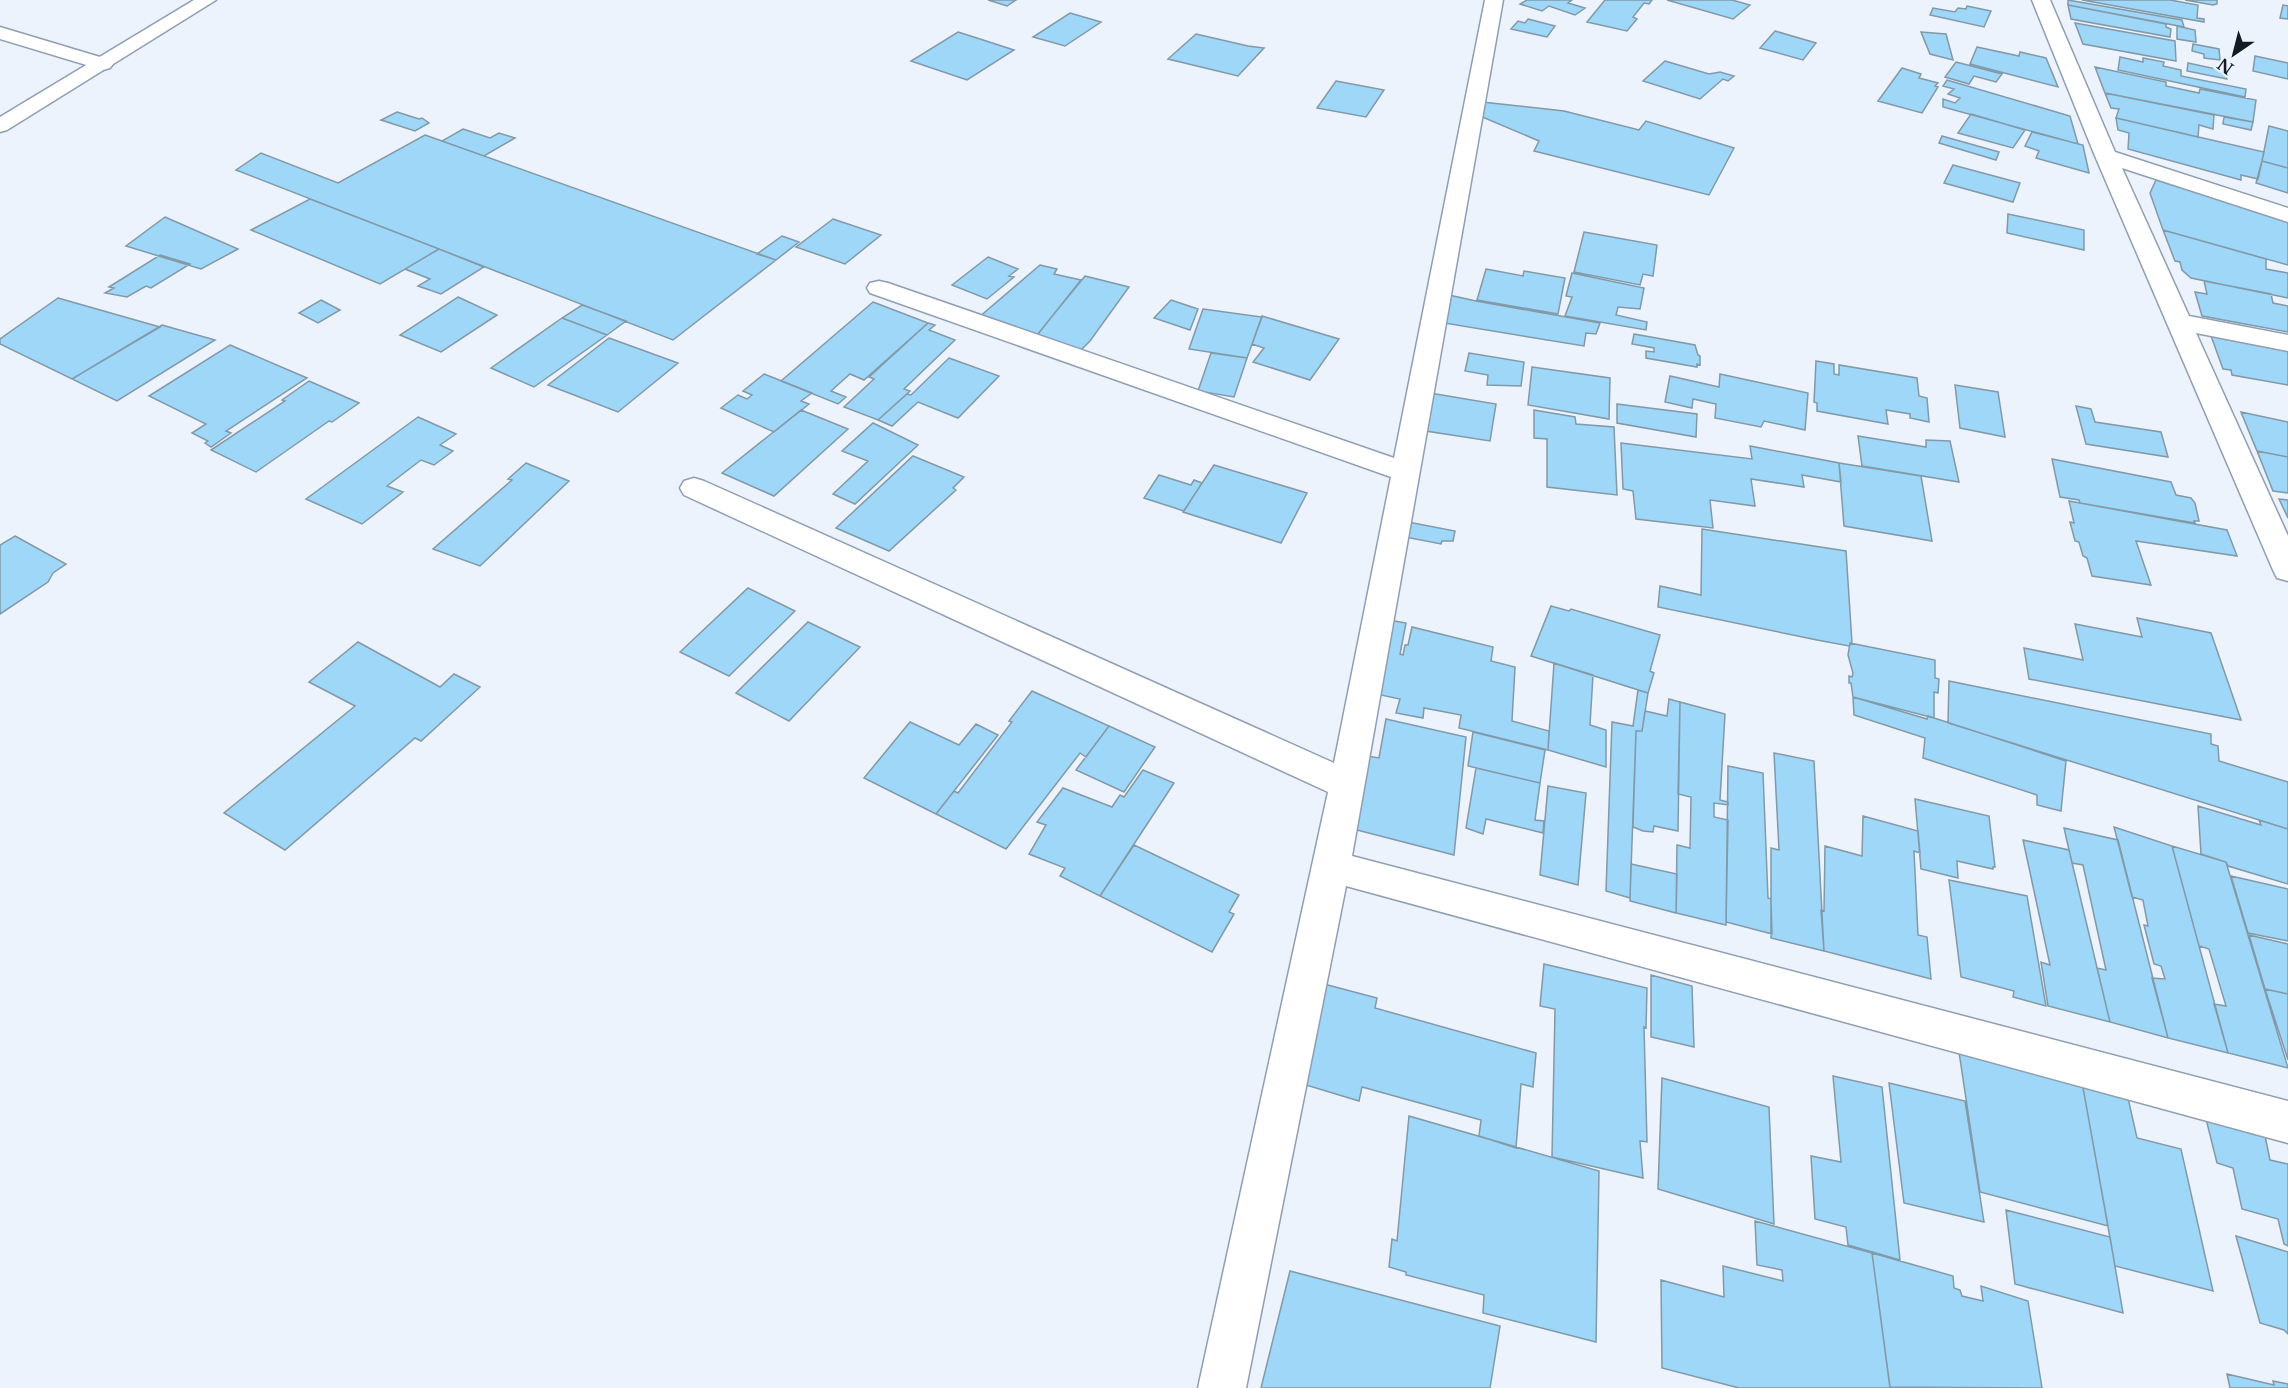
<svg xmlns="http://www.w3.org/2000/svg" width="2288" height="1388" viewBox="0 0 2288 1388" font-family="'Libre Baskerville',serif">
	<rect width="100%" height="100%" fill="#edf3fc"/>
	<path fill="#9fd7f8" stroke="#8199a8" stroke-width="1.5" d="M988 0H1016L1007 6Z
		M1527 0H1572L1568 3 1585 8 1575 15 1549 6 1542 11 1520 4Z
		M1605 0H1652L1649 4 1644 3 1633 17 1637 19 1627 31 1587 22Z
		M1667 0H1732L1750 5 1733 19Z
		M2068 0 2182 20 2184 27 2068 5Z
		M2082 0H2170L2198 5 2197 18 2204 19V22Z
		M2185 0H2217V4L2213 5Z
		M2068 5 2166 24V27L2171 29 2170 37 2071 19Z
		M2283 5 2288 6V19L2280 18Z
		M1967 6 1991 11 1984 27 1930 15 1933 8 1955 12 1958 8 1966 9Z
		M1070 13 1101 22 1065 46 1033 37Z
		M1528 19 1555 26 1547 37 1511 29 1518 21 1525 23Z
		M2075 23 2175 41 2176 61 2083 44Z
		M2177 26 2195 30 2196 42 2177 39Z
		M1775 31 1816 43 1803 60 1760 48Z
		M958 32 980 39 1014 50 967 80 911 61Z
		M1921 32 1946 34 1953 60 1930 54Z
		M1196 34 1248 46 1264 48 1238 76 1168 59Z
		M2193 44 2219 49 2220 60 2204 58V54L2192 51Z
		M1977 47 2019 56 2020 52 2046 58 2058 87 1970 64Z
		M2255 56 2288 63V79L2253 71Z
		M2120 57 2143 62V58L2164 62 2163 66 2181 70V76L2246 89 2245 97 2118 70Z
		M1665 61 1709 74 1720 72 1734 76 1728 81 1723 79 1700 99 1643 81Z
		M1956 62 2002 74 1996 82 1974 76 1969 84 1945 77Z
		M2188 63 2226 71 2227 79 2187 71Z
		M2095 67 2166 82V86L2199 93 2200 89 2256 100 2253 122 2105 93Z
		M1902 68 1921 74 1919 78 1938 83 1935 86 1938 87 1922 113 1878 101Z
		M1947 80 2070 116 2078 144 1943 107V99L1955 103 1960 98 1948 94 1954 89 1943 86Z
		M1336 81 1384 90 1366 117 1317 108Z
		M2105 93 2214 115 2213 129 2199 125 2198 137 2116 118 2119 109 2111 108Z
		M1482 102 1564 111 1639 130 1646 121 1734 148 1709 195 1534 151 1539 141 1480 116Z
		M397 112 419 119 422 118 429 123 415 131 381 120Z
		M1971 114 2025 130 2013 148 1958 133Z
		M2224 117 2253 122 2251 130 2223 124Z
		M2116 118 2264 152 2258 179 2241 175V180L2128 149 2129 133 2118 130Z
		M2269 126 2288 131V168L2262 161Z
		M463 129 490 138 499 133 515 138 484 156 442 141Z
		M2032 132 2083 145 2089 173 2036 158 2039 151 2025 146Z
		M425 135 442 141 776 260 673 340 236 170 261 153 338 183Z
		M1942 136 1999 152 1996 160 1939 143Z
		M2262 161 2288 168V193L2256 183Z
		M1953 165 2020 183 2013 202 1944 183Z
		M2156 180 2288 219V265L2163 230 2150 193Z
		M310 199 439 249 380 284 251 230Z
		M2008 214 2084 230V250L2007 233Z
		M165 217 238 249 201 269 126 246Z
		M833 219 881 235 845 264 796 247Z
		M2163 230 2266 259V269L2288 273V298L2191 278 2182 270 2180 262 2175 261Z
		M1584 232 1657 245 1653 276 1643 274 1640 285 1574 272Z
		M782 236 799 242 776 260 757 254Z
		M439 249 484 267 441 294 418 286 430 279 405 269Z
		M160 255 190 264 151 288 146 286 127 297 105 293 114 288 109 287Z
		M988 257 1018 269 1009 276 1014 277 987 299 952 285Z
		M1040 265 1057 269 1054 274 1081 280 1034 339 978 318Z
		M1486 269 1523 276 1524 271 1565 278 1558 314 1477 300Z
		M1572 273 1644 288 1640 309 1618 307 1616 315 1647 322 1646 330 1565 316 1572 297 1566 296Z
		M1085 276 1129 287 1090 341 1077 354 1032 341Z
		M2204 281 2271 294 2273 303 2288 306V332L2202 316 2195 292 2207 294Z
		M1449 295 1476 301 1600 323 1596 334 1586 333 1584 346 1444 323Z
		M458 297 497 315 441 352 400 335Z
		M58 298 160 327 72 379 0 344V339Z
		M321 300 340 310 318 323 299 313Z
		M1171 300 1198 309 1190 330 1154 318Z
		M873 302 928 323 864 380 850 374 831 391 846 397 838 404 781 381Z
		M582 305 626 321 607 335 562 318Z
		M1203 309 1262 317 1247 358 1189 349Z
		M1262 316 1339 339 1310 380 1253 362 1264 348 1252 344Z
		M562 318 607 335 534 387 491 368Z
		M928 323 935 325 929 330 955 340 904 389 910 391 878 420 844 407 874 379 869 377Z
		M162 325 215 340 117 401 72 379Z
		M2210 333 2288 348V385L2232 375 2231 370 2223 369Z
		M1634 334 1695 345 1698 355 1700 356V365L1697 364V367L1646 358V351L1654 352V348L1632 344Z
		M609 338 678 363 618 412 548 385Z
		M230 345 307 378 226 431 231 433 211 447 205 443 208 441 192 433 206 424 149 396Z
		M1211 353 1247 358 1234 397 1198 391Z
		M1469 353 1524 362 1521 386 1487 385 1488 375 1465 371Z
		M949 358 999 376 958 418 918 402 892 426 878 420 907 394 911 395Z
		M1816 361 1834 364V374L1839 375V365L1917 378 1919 396 1927 398 1929 422 1910 418V414L1886 410 1888 424 1817 411V403L1814 402Z
		M1532 367 1610 378 1609 419 1528 405Z
		M764 374 812 393 801 401 809 404 774 432 721 408 738 395 747 399 752 395 743 391Z
		M1720 374 1808 393 1805 430 1764 421 1761 427 1715 418 1716 404 1693 399 1692 408 1665 402 1670 376 1719 387Z
		M309 381 359 403 332 422 329 421 256 472 211 450 285 401 282 400Z
		M1955 385 1998 392 2005 437 1960 428Z
		M1430 393 1496 404 1490 441 1426 431Z
		M1617 404 1697 414 1696 437 1617 423Z
		M2076 406 2091 409 2095 422 2161 432 2168 457 2086 444Z
		M801 410 848 429 774 496 722 473Z
		M1534 410 1575 417 1576 424 1614 427 1617 495 1547 487V439L1534 438Z
		M2241 412 2288 422V457L2257 451Z
		M418 417 456 434 440 445 453 451 434 465 421 460 387 486 403 492 362 524 306 499Z
		M873 423 918 445 855 504 833 494 868 461 842 451Z
		M1858 436 1926 447V440L1950 441 1959 482 1862 466Z
		M1621 443 1752 459 1750 446 1839 463 1841 482 1802 475 1804 487 1751 479 1755 506 1710 500 1713 528 1636 519 1633 491 1623 489Z
		M2257 451 2288 457V493L2273 491Z
		M913 456 964 477 953 488 956 490 889 551 836 528Z
		M2052 459 2171 482 2176 495 2191 498 2195 503 2199 521H2194L2195 523 2183 521 2080 503 2079 500 2060 497Z
		M526 463 569 481 480 566 433 549 512 480 508 479Z
		M1839 463 1921 476 1932 541 1844 526Z
		M1214 465 1307 493 1281 543 1183 512Z
		M1159 475 1191 485 1194 480 1202 483 1184 511 1144 498Z
		M2279 499 2288 500V518Z
		M2069 501 2227 530 2237 556 2136 541 2151 585 2092 576 2087 558 2083 556 2079 542 2075 541 2070 522 2074 523Z
		M1408 522 1455 531 1453 541H1442L1441 544 1405 537Z
		M1702 529 1846 551 1852 643 1849 646 1817 640 1658 607 1660 586 1701 595Z
		M15 536 66 564 53 573 48 582 0 614V545Z
		M748 588 795 611 729 676 680 652Z
		M1551 606 1569 611 1571 609 1660 635 1650 671 1654 673 1648 693 1531 656Z
		M2137 618 2211 633 2241 720 2029 679 2024 648 2083 660 2075 624 2142 637Z
		M1389 620 1406 623 1400 654 1403 655 1405 645H1408L1412 627 1493 647 1491 661 1515 667 1512 721 1549 731 1548 750 1459 728 1461 715 1424 708 1423 718 1396 713 1400 699 1376 694Z
		M808 622 860 647 789 721 736 693Z
		M358 642 440 687 454 674 480 687 421 741 415 738 285 850 224 813 355 706 309 682Z
		M1850 643 1935 660V678L1939 679 1938 693 1934 692V718L1853 697 1851 683H1849V676L1852 677 1853 673 1848 655Z
		M1554 663 1593 675 1590 725 1606 730V767L1548 750Z
		M1949 681 2211 734V744L2218 746 2219 761 2288 782V829L1948 723Z
		M1638 690 1648 693 1642 731H1636L1630 898 1606 891 1612 722 1633 726Z
		M1032 691 1109 726 1086 757 1080 753 1006 849 936 814 954 791 958 793 1012 722 1009 721Z
		M1853 697 1927 719 1928 716 2066 761 2061 811 2037 805V795L1923 758 1925 738 1854 715Z
		M1669 699 1680 702 1678 831 1654 826 1653 832 1643 831 1633 827 1636 731H1642L1645 711 1667 716Z
		M1680 702 1725 714 1720 800 1728 802V805L1714 803V817L1728 820 1726 925 1676 913 1677 845 1690 848 1691 797 1678 794Z
		M1386 719 1466 737 1454 855 1349 828 1362 755 1379 758Z
		M910 722 959 745 976 724 998 735 936 814 864 778Z
		M1109 726 1155 747 1124 792 1076 770Z
		M1473 732 1545 750 1540 783 1468 766Z
		M1774 753 1814 761 1824 951 1771 938V848L1779 850Z
		M1728 766 1763 773 1768 898 1771 899 1772 934 1726 922Z
		M1476 768 1540 783 1535 820 1544 821 1543 833 1486 819 1483 834 1466 828Z
		M1143 770 1174 783 1100 896 1060 876 1065 868 1029 854 1046 825 1037 822 1063 788 1112 807 1120 795 1124 797Z
		M1548 786 1586 793 1578 885 1540 875Z
		M1915 799 1989 816 1995 867H1993V869L1957 861 1958 878 1921 869Z
		M2198 806 2261 825 2259 820 2288 829V884L2228 866 2226 862 2201 854Z
		M1863 816 1918 831 1920 853 1914 851 1918 935 1927 937 1931 979 1824 951 1821 910 1824 911 1825 846 1862 856Z
		M2114 827 2172 846 2228 1053 2168 1038 2152 978 2165 979 2161 966 2154 964 2144 925 2148 926 2143 900 2132 897Z
		M2064 828 2118 840 2168 1038 2110 1022 2097 968 2106 970 2083 865 2072 863Z
		M2023 840 2069 850 2110 1022 2048 1006 2041 962 2050 965Z
		M1134 845 1239 895 1229 912 1234 914 1212 952 1100 896Z
		M2172 846 2226 862 2288 1068 2228 1053 2214 1004 2226 1006 2209 949 2199 946Z
		M1631 864 1677 874 1676 913 1630 901Z
		M2231 876 2288 889V941L2248 933Z
		M1949 880 2027 896 2046 1006 2013 997 2014 991 1961 977Z
		M2249 935 2288 944V994L2265 989Z
		M1544 964 1647 988 1646 1028 1644 1027 1647 1142 1640 1141 1643 1178 1552 1157 1555 1009 1540 1006Z
		M1651 975 1692 986 1694 1047 1651 1037Z
		M1324 984 1377 998 1375 1008 1536 1053 1533 1087 1521 1084 1516 1148 1479 1136 1481 1120 1362 1087 1359 1101 1306 1085Z
		M2265 989 2288 994V1060Z
		M1959 1052 2082 1082 2108 1226 1980 1192Z
		M1833 1076 1882 1087 1900 1260 1848 1245 1846 1227 1815 1219 1811 1156 1841 1162Z
		M1662 1078 1769 1107 1774 1224 1658 1189Z
		M2082 1082 2128 1098 2137 1138 2181 1149 2213 1291 2115 1266Z
		M1889 1083 1965 1101 1984 1222 1904 1203Z
		M1409 1116 1599 1171 1596 1342 1483 1313 1484 1295 1406 1275V1272L1389 1267 1392 1239 1397 1241Z
		M2206 1119 2264 1131 2270 1160 2288 1164V1246L2284 1244 2278 1219 2242 1209 2233 1168 2217 1163Z
		M2006 1210 2110 1237 2123 1313 2015 1284Z
		M1755 1221 1872 1253 1890 1388H1739L1662 1368 1661 1280 1724 1297 1723 1266 1783 1281 1782 1270 1757 1265Z
		M2236 1236 2288 1252V1334L2284 1330 2260 1323Z
		M1872 1253 1953 1276 1954 1288 1960 1290 1962 1296 1983 1301 1981 1286 2028 1301 2042 1388 1890 1387Z
		M1290 1271 1500 1326 1490 1388H1261Z
		M2227 1374 2274 1385 2273 1381 2288 1384V1388H2230Z"/>
	<g fill="none" stroke-linecap="round" stroke-linejoin="round">
		<g stroke="#8f9eb3" stroke-width="3">
			<path id="minor" d="M1485 0H1503L1352 856 2288 1101V1143L1346 886 1246 1388H1198L1328 792 684 495 680 488 684 481 694 478 704 481 1334 763 1391 477 870 293 867 288 870 283 879 281 888 283 1394 458Z
				M2032 0H2050L2115 152 2288 208V222L2122 168 2189 316 2288 335V351L2196 333 2288 536V581L2277 578 2273 570 2095 156Z
				M0 27 110 60 113 64 110 68 103 70 0 39Z"/>
		</g>
		<g stroke="#8f9eb3" stroke-width="3">
			<path id="primary" d="M194 0H216L7 130 0 132V117Z"/>
		</g>
		<use href="#minor" fill="#fff" fill-rule="evenodd"/>
		<use href="#primary" fill="#fff" fill-rule="evenodd"/>
	</g>
	<g transform="translate(2234 54) rotate(215)" stroke="#edf3fc" stroke-width="4.5" paint-order="stroke">
	<path d="M0-4.5L10 22L0 15L-10 22Z" fill="#141a22"/>
	<text y="-9" font-size="16" font-weight="bold" text-anchor="middle" fill="#141a22">N</text>
	</g>
</svg>
